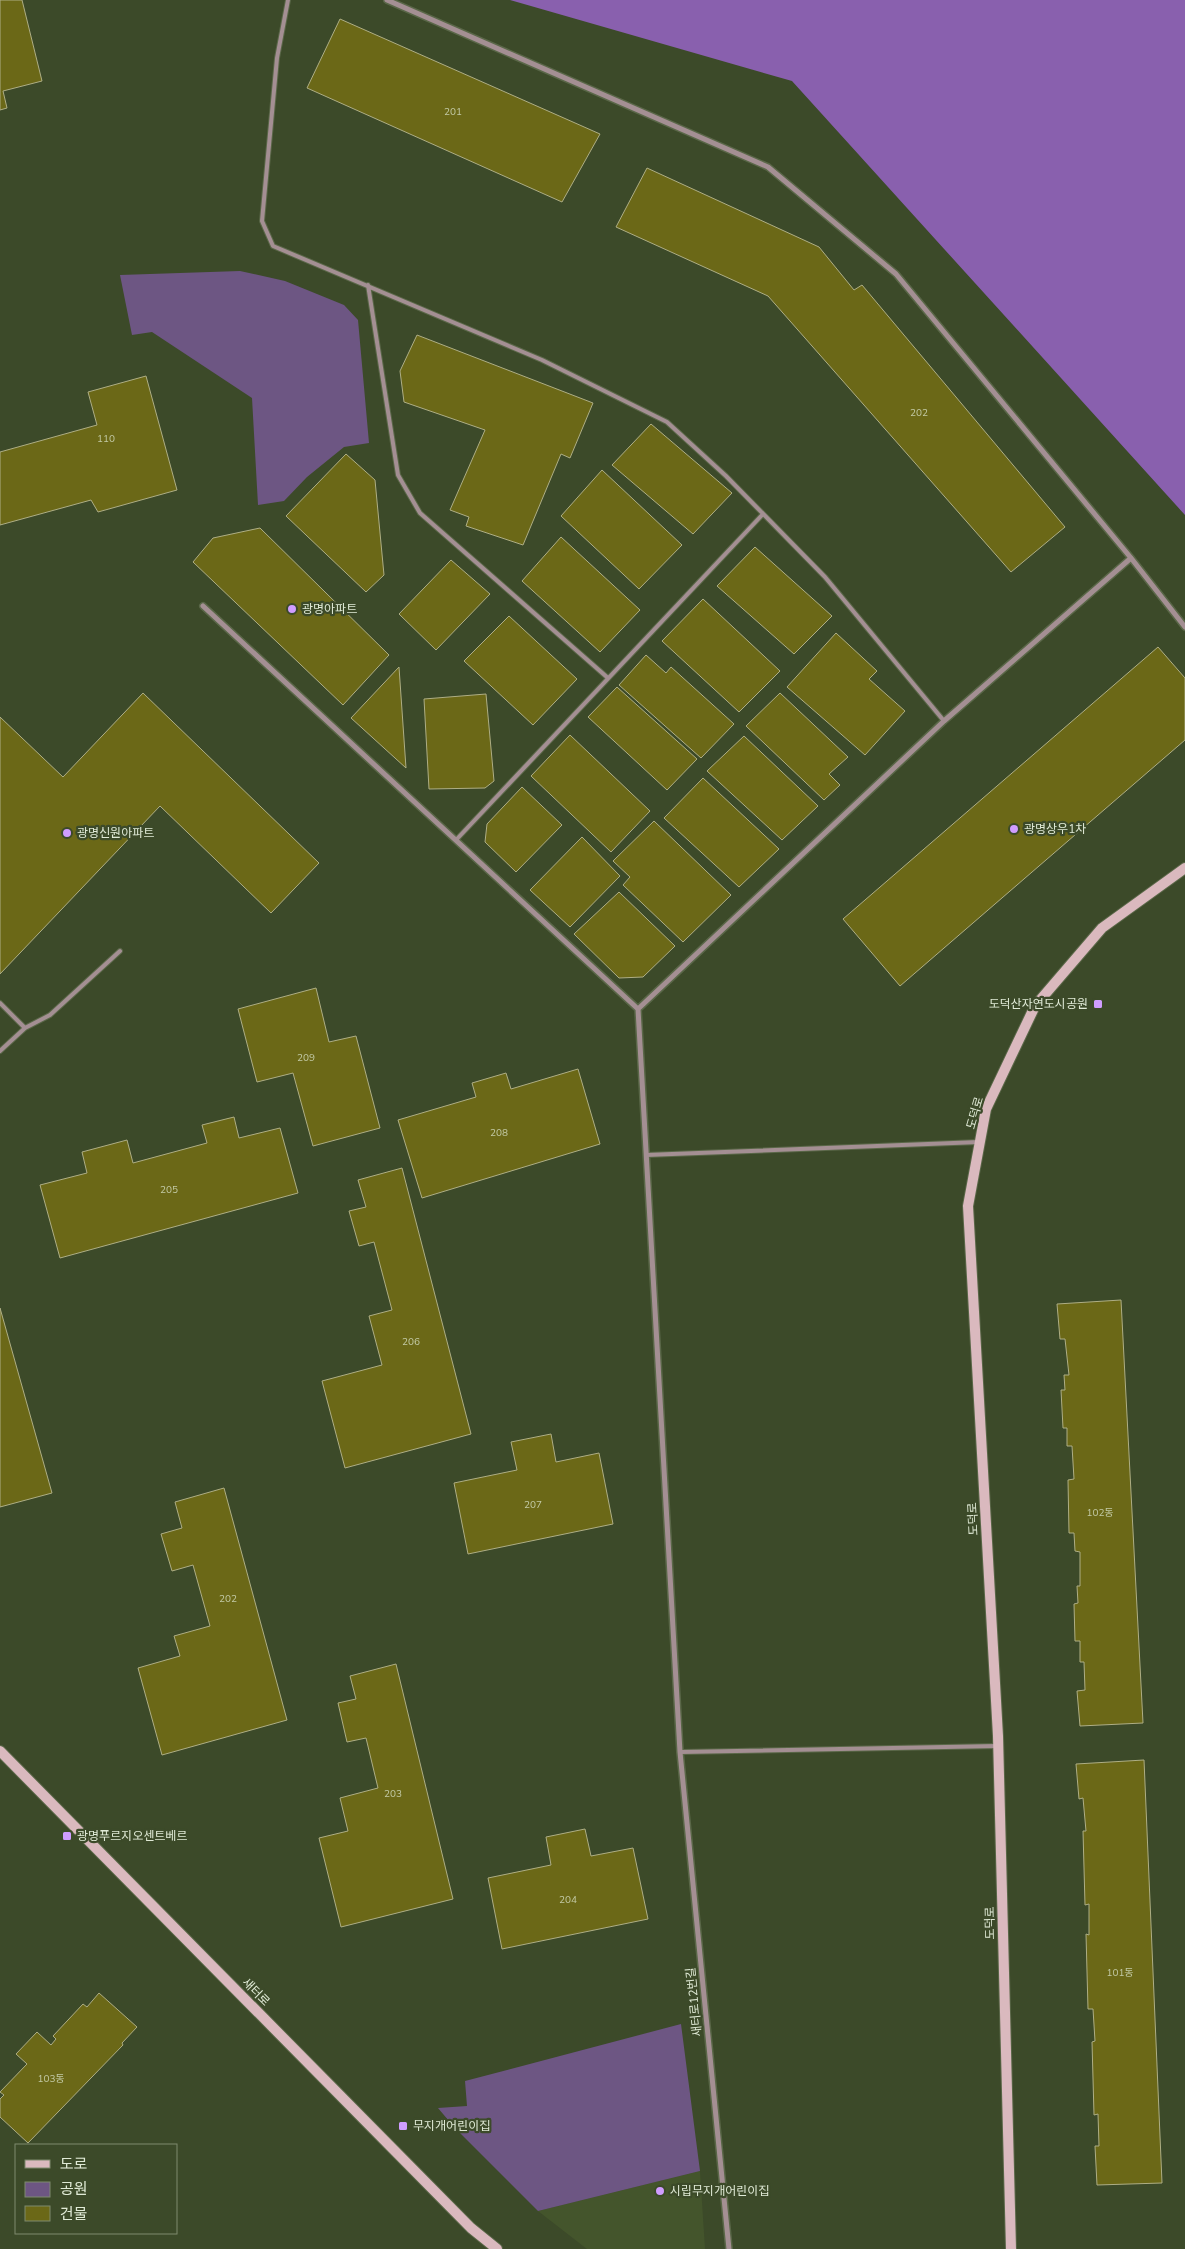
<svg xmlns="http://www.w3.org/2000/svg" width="1185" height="2249" viewBox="0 0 1185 2249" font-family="'Nunito Sans','Noto Sans KR',sans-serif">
	<rect width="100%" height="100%" fill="#3c4a29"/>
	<path fill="#44552c" d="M700 2171 705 2249H587L538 2211Z"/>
	<path fill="#6d5683" d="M240 271 285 281 344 305 358 320 369 443 344 447 307 477 284 501 258 505 252 398 152 332 132 335 120 275Z
		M681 2024 700 2171 538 2211 454 2127 438 2108 467 2106 465 2081Z"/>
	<path fill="#8960ae" d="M510 0H1185V515L792 81Z"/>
	<path fill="#6b6817" stroke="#aeae85" d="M0 0H22L42 81 3 91 7 108 0 110Z
		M340 19 600 134 562 202 307 88Z
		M647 168 819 247 854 290 862 285 1065 527 1011 572 768 296 616 227Z
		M417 335 593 403 570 458 561 454 523 545 466 526 469 517 450 510 485 430 404 402 400 371Z
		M146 376 177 490 98 512 91 500 0 525V452L97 425 88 392Z
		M651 424 732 493 693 534 612 465Z
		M346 454 375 480 384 575 366 592 286 516Z
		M602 470 682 545 639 589 561 516Z
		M260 528 389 655 343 705 193 562 213 538Z
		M561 537 640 610 600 652 522 581Z
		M755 547 832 616 794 654 717 586Z
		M451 560 490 594 436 650 399 614Z
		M703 599 780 671 739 712 662 641Z
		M509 616 577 679 533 725 464 661Z
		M836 633 877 671 869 679 905 711 865 755 787 687Z
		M1158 647 1185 678V740L900 986 843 919Z
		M646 655 666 673 671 667 734 724 701 758 619 685Z
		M399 667 406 768 351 718Z
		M617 687 697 759 667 790 588 717Z
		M143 693 319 863 271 913 160 806 0 974V717L63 777Z
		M780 693 848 757 829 774 840 785 824 800 746 726Z
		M486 694 494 781 485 788 429 789 424 699Z
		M570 735 650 811 611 852 531 776Z
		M744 736 818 806 782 840 707 771Z
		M703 778 779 849 739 887 664 818Z
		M522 787 562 825 516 872 485 842 487 824Z
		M654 821 731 895 683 942 623 885 630 877 613 861Z
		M582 837 620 876 570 927 530 890Z
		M619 892 675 946 643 977 619 978 574 934Z
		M316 988 329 1042 356 1036 380 1128 313 1146 293 1073 257 1082 238 1009Z
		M578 1069 600 1144 422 1198 398 1120 476 1097 472 1083 506 1073 511 1089Z
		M234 1117 239 1138 280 1128 298 1193 60 1258 40 1185 87 1173 82 1152 127 1140 133 1163 207 1143 202 1125Z
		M402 1168 471 1434 345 1468 322 1381 382 1365 369 1316 392 1310 374 1242 359 1246 349 1211 366 1207 358 1180Z
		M1121 1300 1143 1723 1080 1726 1077 1691 1085 1690 1084 1662H1080V1641H1075L1074 1604 1078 1603 1077 1586H1080V1552L1075 1551 1074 1533H1069L1068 1480 1074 1479 1072 1446H1067V1428H1063L1061 1390H1065L1064 1375H1069L1065 1339H1060L1057 1304Z
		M0 1308 52 1493 0 1507Z
		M551 1434 556 1462 599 1453 613 1524 468 1554 454 1483 517 1470 511 1442Z
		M224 1488 287 1720 162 1755 138 1668 180 1656 174 1636 210 1626 193 1565 172 1571 161 1534 182 1528 175 1502Z
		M396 1664 453 1899 341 1927 319 1838 348 1831 340 1798 378 1788 366 1738 347 1742 338 1703 356 1699 350 1676Z
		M1144 1760 1162 2183 1097 2185 1095 2146H1099L1098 2114 1094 2115 1092 2042 1095 2041 1093 2009H1088L1086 1934 1089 1935V1904L1085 1905 1083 1831H1086L1083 1798 1079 1799 1076 1764Z
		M585 1829 591 1856 633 1848 648 1919 502 1949 488 1878 551 1865 546 1837Z
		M99 1993 137 2027 122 2043 123 2045 28 2143 0 2117V2099L4 2095 0 2092 27 2064 16 2054 37 2032 51 2045 56 2039 53 2036 83 2004 87 2007Z"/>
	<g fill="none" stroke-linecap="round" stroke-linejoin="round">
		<g stroke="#5a6748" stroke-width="6">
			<path id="lane" d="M288 0 277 58 262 221 273 246 542 360 667 422 726 476 825 577 944 721
				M368 285 398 475 420 513 608 678
				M456 840 763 514
				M0 1003 25 1028
				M0 1051 25 1028 50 1015 120 951
				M646 1155 979 1142
				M680 1752 997 1746"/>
		</g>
		<g stroke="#5a6748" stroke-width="8">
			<path id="street" d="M387 0 768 167 896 274 1131 558
				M203 606 638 1009
				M729 2249 680 1752 638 1009 944 721 1131 558 1185 627"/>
		</g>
		<g stroke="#5a6748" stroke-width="12">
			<path id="secondary" d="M0 1751 471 2228 497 2249
				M1011 2249 998 1736 968 1206 986 1109 1035 1006 1102 928 1185 868"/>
		</g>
		<use href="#lane" stroke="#a48f93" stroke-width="4"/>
		<use href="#street" stroke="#a48f93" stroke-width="5"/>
		<use href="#secondary" stroke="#dab9be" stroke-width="10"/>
	</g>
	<g fill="#d09dff" stroke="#3c4a29" stroke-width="2">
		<circle cx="292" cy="609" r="5"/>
		<circle cx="1014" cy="829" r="5"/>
		<circle cx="67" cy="833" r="5"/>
		<rect x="1093" y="999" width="10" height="10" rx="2.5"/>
		<rect x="62" y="1831" width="10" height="10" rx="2.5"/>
		<rect x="398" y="2121" width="10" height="10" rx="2.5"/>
		<circle cx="660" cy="2191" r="5"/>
	</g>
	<g text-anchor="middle" stroke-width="4.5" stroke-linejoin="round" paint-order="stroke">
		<g font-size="10" fill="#c3caa6">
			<text x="453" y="115">201</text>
			<text x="919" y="416">202</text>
			<text x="106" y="442">110</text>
			<text x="306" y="1061">209</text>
			<text x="499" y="1136">208</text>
			<text x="169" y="1193">205</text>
			<text x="411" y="1345">206</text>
			<text x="533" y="1508">207</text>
			<text x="1100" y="1516">102동</text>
			<text x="228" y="1602">202</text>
			<text x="393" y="1797">203</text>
			<text x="568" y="1903">204</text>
			<text x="1120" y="1976">101동</text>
			<text x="51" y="2082">103동</text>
		</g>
		<g font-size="12" fill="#e0ead6" stroke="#3c4a29" text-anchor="start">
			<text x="302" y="613">광명아파트</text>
			<text x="1024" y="833">광명상우1차</text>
			<text x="77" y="837">광명신원아파트</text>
			<text x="1088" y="1008" text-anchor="end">도덕산자연도시공원</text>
			<text x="77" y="1840">광명푸르지오센트베르</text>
			<text x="413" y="2130">무지개어린이집</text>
			<text x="670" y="2195">시립무지개어린이집</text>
		</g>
		<g font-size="12" fill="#e0ead6" stroke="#3c4a29">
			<text transform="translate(975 1113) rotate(-74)" y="4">도덕로</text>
			<text transform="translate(973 1519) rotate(-93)" y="4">도덕로</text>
			<text transform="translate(990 1923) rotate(-91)" y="4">도덕로</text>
			<text transform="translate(256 1992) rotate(45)" y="4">새터로</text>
			<text transform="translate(694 2002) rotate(-96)" y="4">새터로12번길</text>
		</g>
	</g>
	<rect x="15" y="2144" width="162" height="90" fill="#3c4a29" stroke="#7e8a6e"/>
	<rect x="25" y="2160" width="25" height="8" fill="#dab9be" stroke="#7e8a6e"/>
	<text x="60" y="2169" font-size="15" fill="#e0ead6">도로</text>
	<rect x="25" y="2182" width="25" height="15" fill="#6d5683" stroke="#7e8a6e"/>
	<text x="60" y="2194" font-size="15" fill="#e0ead6">공원</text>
	<rect x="25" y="2206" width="25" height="15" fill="#6b6817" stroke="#7e8a6e"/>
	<text x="60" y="2219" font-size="15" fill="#e0ead6">건물</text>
</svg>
